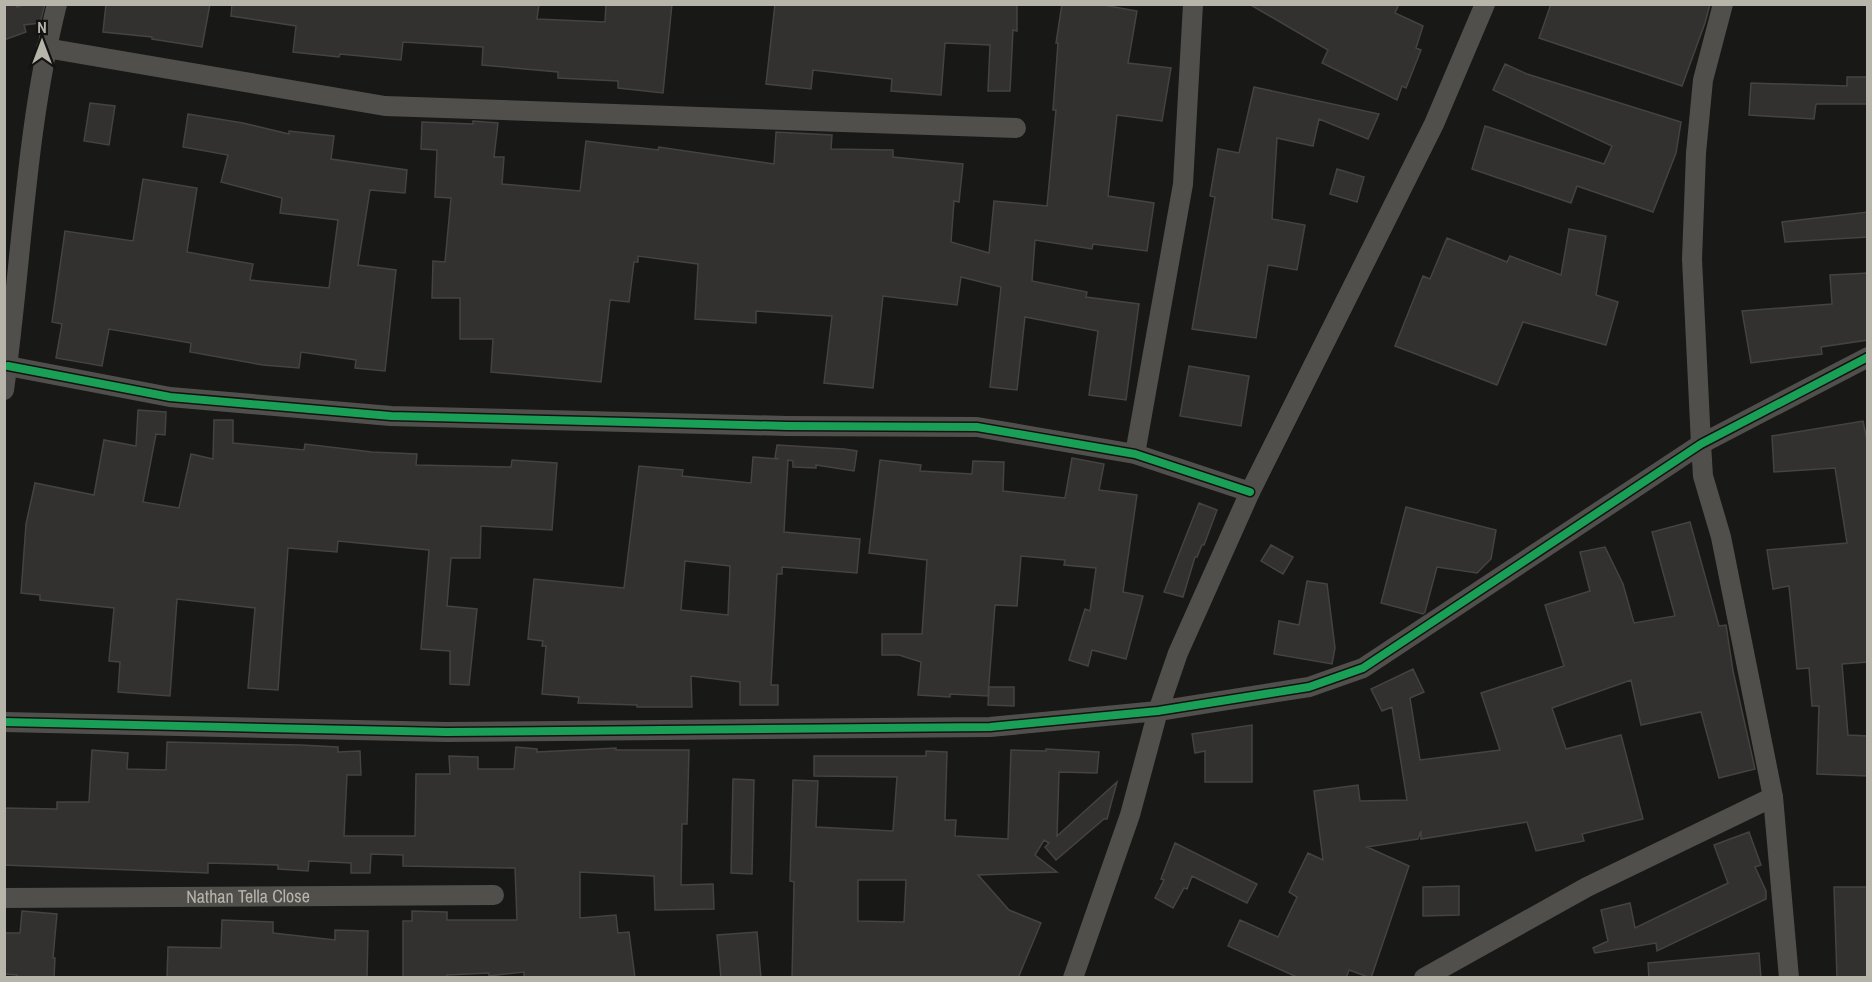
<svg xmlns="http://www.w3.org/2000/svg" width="1872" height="982" viewBox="0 0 1872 982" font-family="'Archivo Narrow',sans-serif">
	<rect width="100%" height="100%" fill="#181817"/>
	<path fill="#323130" stroke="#444340" stroke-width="1.5" fill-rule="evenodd" d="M4 4H16L17 7 26 4H45L40 23 24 25 26 32 4 40Z
		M106 4H210L202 47 152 39V37L103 32Z
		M232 4H539L537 19 605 22 606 4H672L663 93 618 88V81L558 78V72L482 65 483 47 403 42 401 60 340 54 339 57 293 52 296 26 231 16Z
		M775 4H1017V31L1013 30 1010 91H988L990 45 945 43 941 95 891 91 892 79 813 70 811 89 766 84Z
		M1062 4H1098L1137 11 1128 63 1171 68 1162 121 1117 115 1108 196 1154 203 1147 251 1093 244 1092 249 1035 240 1032 281 1087 292 1086 297 1139 304 1126 400 1089 395 1098 331 1025 317 1017 390 990 387 1001 287 961 277 957 305 883 296 873 388 824 383 832 316 756 311V323L695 319 698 264 638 256V262H634L629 302 610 300 601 382 491 372 493 339H460V298H432L433 261 445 262 451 198 435 197 437 150 421 149 422 122 473 124V121L498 123 494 157H504L502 184 580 191 586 141 658 150 659 147 774 164 776 132 832 135 831 149 893 150V157L963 164 959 202 954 201 951 242 989 253 994 201 1047 206 1056 110H1053L1058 43H1056Z
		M1249 4H1399L1395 13 1423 26 1416 48 1421 50 1406 88 1402 86 1397 100 1322 63 1328 50Z
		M1551 4H1710L1705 23 1682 86 1539 38Z
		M1505 64 1527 74 1681 122 1676 153 1653 212 1577 186 1571 203 1472 169 1485 126 1604 164 1612 146 1493 90Z
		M1847 77H1868V104H1816L1814 119 1749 115 1751 83 1847 86Z
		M1254 87 1379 114 1368 139 1319 119 1313 146 1277 138 1272 219 1305 225 1297 270 1268 265 1256 338 1192 329 1215 197 1210 196 1218 149 1239 153Z
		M90 103 115 106 109 145 84 141Z
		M188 114 243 123 289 134V131L334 136 331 159 407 170 405 193 370 190 358 265 396 270 385 371 355 368 356 360 301 352 299 368 263 365 190 352 191 343 109 329 102 366 56 358 62 324 52 322 65 231 133 241 143 179 197 188 187 252 253 264 250 280 329 288 338 220 280 213 282 198 221 182 228 155 183 147Z
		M1337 169 1364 177 1357 202 1330 194Z
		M1868 212V237L1785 242 1782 222Z
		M1569 229 1606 236 1596 295 1618 302 1606 345 1523 322 1497 385 1395 346 1423 276 1430 279 1447 238 1507 262 1510 256 1561 275Z
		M1868 273V340L1821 347 1822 354 1751 363 1742 311 1832 304 1830 275Z
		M1189 366 1249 376 1241 426 1180 416Z
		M138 410 166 412 165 435 156 434 143 502 179 508 191 454 213 459 214 420H233V443L304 450 305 444 372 452 417 454 416 465 511 467 512 460 557 463 552 530 481 526 480 558H451L447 606 477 609 469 685 450 684V651L421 649 429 550 338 541 337 552 288 548 278 690 248 688 255 608 177 599 170 696 118 692 120 662 109 661 114 608 40 600V595L21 593 26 524 35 483 94 495 104 440 136 446Z
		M1863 421 1868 445V662L1842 664 1848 735 1868 736V776L1817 774 1819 706H1812L1809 668 1797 669 1789 586 1773 589 1767 550 1847 543 1835 468 1774 472 1772 436Z
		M777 445 844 449 857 451 854 471 816 465V468L793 467V461L788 460 784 532 860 539 857 573 782 567V574H777L771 685H778V705H740V682L691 676 692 707H637V705L578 703 579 697 542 694 546 646H542L543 641 528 639 534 579 624 588 639 466 683 470 682 476 751 483 753 457 779 459 775 458ZM685 561 730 566 728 615 681 610Z
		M1072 458 1104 464 1099 490 1137 495 1123 592 1143 596 1126 659 1092 650 1088 666 1069 660 1085 609 1090 611 1096 568 1064 565 1065 560 1021 556 1017 606 995 605 988 696 950 694V697L918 695 921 662 899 655H882V634H922L927 560 869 553 880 460 921 465 920 471 972 474 973 461 1004 462 1003 491 1065 498Z
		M1199 503 1217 510 1204 545H1202L1197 557H1195L1183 597 1164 592Z
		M1406 507 1496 530 1491 559 1477 573 1437 567 1425 612 1423 614 1381 603Z
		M1690 522 1719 626 1726 625 1733 671 1755 769 1719 778 1701 712 1641 725 1631 680 1552 708 1566 749 1621 735 1643 819 1582 834 1584 841 1536 851 1527 822 1421 839V831L1418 839 1367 847 1409 866 1371 978 1349 970 1346 978H1299L1228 946 1240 920 1278 937 1297 897 1289 892 1308 853 1323 860 1314 791 1358 785 1360 801 1407 800 1392 707 1382 711 1371 689 1413 669 1424 692 1410 698 1420 760 1500 750 1481 693 1564 666 1545 605 1590 591 1580 552 1605 547 1623 584 1634 623 1675 616 1652 532Z
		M1271 545 1293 557 1283 574 1261 561Z
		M1307 581 1327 584 1335 648 1332 664 1274 654 1279 621 1299 625Z
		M989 687H1014V706L988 705Z
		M1252 725V782H1205V751L1195 753 1192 734Z
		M167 742 301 745 338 747V752L360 751 361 775H347L344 836H415L416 774H450L449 756 478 757V769H514L516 747 537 749V752L616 748V750H689L687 824H682L681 885 713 884 714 909 655 910 654 876 580 872V918L616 915 618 933 629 932 635 978H524V972L489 976V973L447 975V978H403V921H412V911L447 912V920H517L515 868 403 866V855L371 854 370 873H351V863L309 861 308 871 278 869V865L208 863V873L4 865V808L57 809V802H89L92 750 128 753 127 769 166 770Z
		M1046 749 1099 752 1097 773 1059 772 1057 836 1117 782 1107 819H1104L1056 860 1045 847 1049 843 1044 840 1035 855 1057 872 978 875 1009 910 1041 923 1018 978H792L794 882 790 881 793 780 818 781 816 827 893 831 897 777 814 776V756H926V751L947 752 945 820H956L955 836 1008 839 1011 750 1046 751ZM858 880H906L904 922 858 921Z
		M733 779 754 780 752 874 731 873Z
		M1749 832 1761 865 1755 867 1766 891V899L1657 951 1656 943 1595 953 1593 948 1608 941 1601 910 1630 903 1635 928 1728 883 1714 845Z
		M1175 843 1257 884 1247 903 1192 876 1187 889 1184 888 1173 908 1155 898 1164 880 1161 879Z
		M1459 886V915L1423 916V887Z
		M1834 887H1868V978H1837Z
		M22 911 57 914 53 958H55L54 978H16L17 975 4 974V933H20Z
		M222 920 273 922V933L335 940V930L368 931 367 978H167L168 947 221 948Z
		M757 932 761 978H721L717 935Z
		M1759 953 1761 978H1649L1648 963Z"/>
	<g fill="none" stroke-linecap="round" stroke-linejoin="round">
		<g stroke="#504f4c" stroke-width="20">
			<path d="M1723 4 1703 80 1696 153 1692 259 1701 444 1703 476 1721 537 1773 797 1789 978"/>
			<path d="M46 48 385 106 1016 128"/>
			<path d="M8 366 170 397 391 416 787 426 977 427 1135 454 1250 492"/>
			<path d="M4 390C22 261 25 131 57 4"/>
			<path d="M1135 454 1183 184 1193 4"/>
			<path d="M4 722 446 732 990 727 1158 711 1309 687 1363 668 1701 444 1868 357"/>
			<path id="s1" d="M4 898 494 895"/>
			<path d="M1073 978 1130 815 1158 711 1178 653 1250 492 1434 124 1485 4"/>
			<path d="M1424 978 1587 887 1773 797"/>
		</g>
		<g stroke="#131312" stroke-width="11">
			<path id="cycleway" d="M8 366 170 397 391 416 787 426 977 427 1135 454 1250 492
				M4 722 446 732 990 727 1158 711 1309 687 1363 668 1701 444 1868 357"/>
		</g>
		<use href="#cycleway" stroke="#1a9f57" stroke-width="8"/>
	</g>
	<g text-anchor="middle" stroke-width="6" stroke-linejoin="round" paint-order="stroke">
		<g font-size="18" fill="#b7b4aa" stroke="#131312">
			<text dy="6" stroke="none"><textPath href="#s1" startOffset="244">Nathan Tella Close</textPath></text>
		</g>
	</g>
	<rect width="1872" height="982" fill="none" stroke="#b7b4aa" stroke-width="12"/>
	<g transform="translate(42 42)" stroke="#131312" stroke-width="4.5" paint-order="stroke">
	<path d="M0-4.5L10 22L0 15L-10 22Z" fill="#b7b4aa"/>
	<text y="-9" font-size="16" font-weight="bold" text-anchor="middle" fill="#b7b4aa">N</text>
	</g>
</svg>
